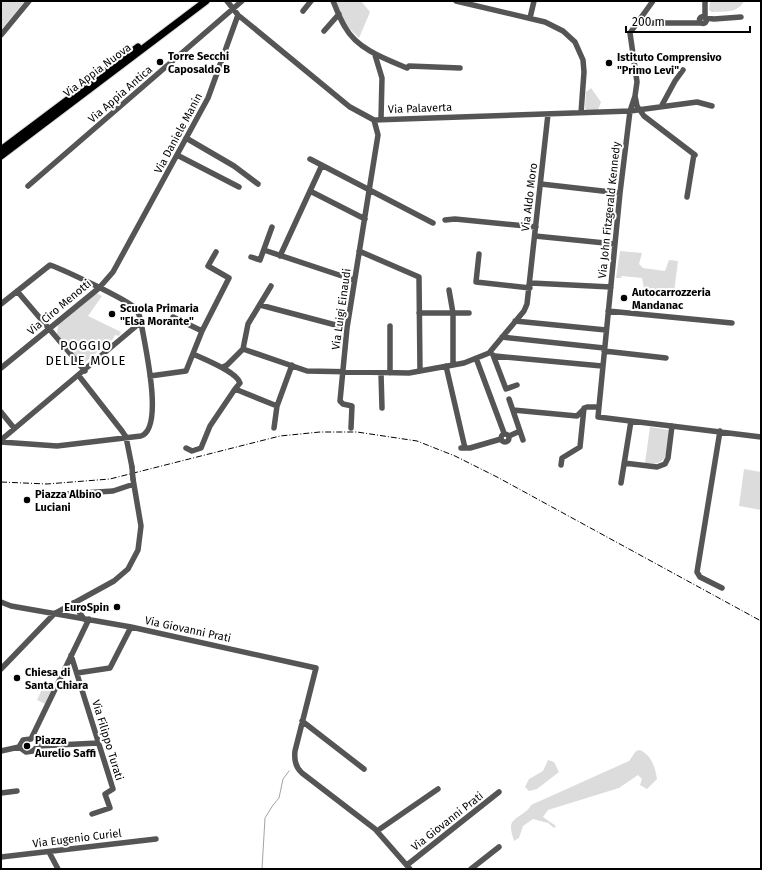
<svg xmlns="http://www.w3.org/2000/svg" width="762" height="870" viewBox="0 0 762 870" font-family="'Fira Sans',sans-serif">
	<rect width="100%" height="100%" fill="#fff"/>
	<path fill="#dcdcdc" d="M1 1H25L1 30Z
		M336 1H361L370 12 359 38 347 26Z
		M710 1H744C737 14 725 11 712 12L709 10Z
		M591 88 601 102 598 110H587L585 108 586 92Z
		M620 251 642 253 639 264 643 268 665 271 669 260 678 261 674 293 644 289 642 278 622 276 621 278H616Z
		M96 293 102 296 88 316 121 332 119 336 115 335 113 339 83 364 57 334 58 325Z
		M650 427 669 430C666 450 671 467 645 463Z
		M744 469 761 472V510L739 506Z
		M43 687 51 691 45 704 37 700Z
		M640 750C652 756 655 767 657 779L647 789 640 785 642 779 638 775 619 788 548 810 543 817 556 826 554 828 548 823 533 819 523 826 519 838 514 841C513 837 511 832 511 828 510 817 527 815 531 805L629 761 636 751Z
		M548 760 554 762 559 772 537 789 529 791 525 787 529 779 543 771Z"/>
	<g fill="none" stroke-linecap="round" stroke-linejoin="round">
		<path stroke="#a3a3a3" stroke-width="1" d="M262 869 265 818 273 805 279 798 283 779 289 771"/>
		<g stroke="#dbdbdb" stroke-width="9">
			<path id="major" d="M1 150 138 47
				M1 156 206 1"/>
		</g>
		<path stroke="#555" stroke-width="5.5" d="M227 1 238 15 350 107 374 120 630 111 697 102 712 106
			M333 1C337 10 340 19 345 27 357 49 385 59 407 68L409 66 460 68
			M456 1 545 22 563 31 575 42 583 60 584 72 581 113
			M653 1 630 33 637 82 635 96 637 106 644 116 695 155
			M705 1V18L714 19 741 17
			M303 11 311 1
			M699.5 20a3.5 3.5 0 1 1 7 0a3.5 3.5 0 1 1-7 0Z
			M530 18 534 1
			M638 23H700
			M324 31 339 14
			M1 35 29 1
			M375 55 382 78 381 119
			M635 96 630 111 620 193 598 417 761 437
			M662 105 675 81 683 70
			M186 138 234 166 258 184
			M177 155 239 187
			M310 159 433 223
			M541 184 620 193
			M28 186 242 1
			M310 191 365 219
			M687 197 694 154
			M445 220 455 219 536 227
			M535 236 615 244
			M264 250 354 280
			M359 251 419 277 420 371
			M479 254 476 282 530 288
			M280 256 322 165
			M251 257 260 260 272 227
			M531 283 611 287
			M449 290 453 313V365
			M17 291 85 371
			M1 304 50 265C64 270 126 299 135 308 139 312 140 317 141 322 144 342 165 428 141 436L57 446 1 442
			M260 305 347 328
			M608 311 732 323
			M419 313H469
			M173 317 202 331
			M515 321 606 330
			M502 337 604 348
			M243 349 307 371 409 373 464 363 489 353 524 311 527 304 548 114
			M243 349 248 324 271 286
			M604 351 666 358
			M193 354C204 359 237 372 240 383L235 389 277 406 292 365
			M493 355 506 389 517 385
			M495 356 602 366
			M476 358 504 433
			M446 366 465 448
			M223 367 227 365 243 349
			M1 368 99 288 113 272 208 98 238 15
			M381 373 382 408
			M390 373V326
			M79 376 122 431 126 437 132 467
			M150 376 186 371 202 331 229 278 208 266 216 252
			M509 399 523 440
			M513 410 577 416 583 410
			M1 412 14 428
			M274 428 277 406
			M351 428 352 406 343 404 340 401 347 328 378 135 374 120
			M720 431 697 572 700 577 722 588
			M501 438a4 4 0 1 1 8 0a4 4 0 1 1-8 0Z
			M509 436 520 431
			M1 440 141 322
			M186 448 192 451 201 448 210 426 235 389
			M461 448H470L501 439
			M624 463 657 467 665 464 668 458 672 426
			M561 465 562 458 580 447 584 408 587 407H597
			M621 483 631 421
			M52 495 113 491 134 484
			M1 602 11 606 131 627 316 668 295 751C294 760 295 767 302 773L375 829 410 869
			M73 603 84 619
			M71 655 113 789 105 794 110 808 92 814
			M1 669 54 614 114 581 128 569 138 550 141 526 133 479
			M77 673 110 668 131 627
			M302 721 364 769
			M19 747 23 740 31 739 89 619
			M19 747 26 752 33 751 38 746 98 743
			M1 751 19 747
			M1 793 17 791
			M377 831 438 789
			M49 852 58 869
			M1 857 156 839
			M407 865 499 792
			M471 869 499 847"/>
		<use href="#major" stroke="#000" stroke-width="7"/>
		<path stroke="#000" stroke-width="1" stroke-dasharray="6 2 1 2" stroke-linecap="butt" d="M1 482 47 484 110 479 280 436 320 432H357L417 441 455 456 497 477 761 621"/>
		<path stroke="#555" stroke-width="5.5" d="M132 467 133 479"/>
	</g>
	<g fill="#000" stroke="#fff" stroke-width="1.5">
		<circle cx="160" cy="62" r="4"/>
		<circle cx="609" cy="63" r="4"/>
		<circle cx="624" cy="298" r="4"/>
		<circle cx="112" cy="314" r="4"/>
		<circle cx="27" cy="500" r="4"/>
		<circle cx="117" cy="607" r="4"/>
		<circle cx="17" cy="678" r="4"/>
		<circle cx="27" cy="746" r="4"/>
	</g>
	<g text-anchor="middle" stroke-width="4" stroke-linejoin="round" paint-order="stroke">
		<g font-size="11" font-weight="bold" fill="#000" stroke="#fff" text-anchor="start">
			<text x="168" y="60">Torre Secchi<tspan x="168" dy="13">Caposaldo B</tspan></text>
			<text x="617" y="61">Istituto Comprensivo<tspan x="617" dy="13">"Primo Levi"</tspan></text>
			<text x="632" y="296">Autocarrozzeria<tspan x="632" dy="13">Mandanac</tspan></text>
			<text x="120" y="312">Scuola Primaria<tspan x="120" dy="13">"Elsa Morante"</tspan></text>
			<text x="35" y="498">Piazza Albino<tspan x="35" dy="13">Luciani</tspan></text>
			<text x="109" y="611" text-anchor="end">EuroSpin</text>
			<text x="25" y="676">Chiesa di<tspan x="25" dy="13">Santa Chiara</tspan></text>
			<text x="35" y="744">Piazza<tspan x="35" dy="13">Aurelio Saffi</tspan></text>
		</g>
		<g font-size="11" fill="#000" stroke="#fff">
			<text transform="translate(97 70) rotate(-37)" y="4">Via Appia Nuova</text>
			<text transform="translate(120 94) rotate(-41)" y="4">Via Appia Antica</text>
			<text transform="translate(420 108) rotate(-2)" y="4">Via Palaverta</text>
			<text transform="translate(178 133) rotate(-62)" y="4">Via Daniele Manin</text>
			<text transform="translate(529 197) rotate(-83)" y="4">Via Aldo Moro</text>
			<text transform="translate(609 210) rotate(-84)" y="4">Via John Fitzgerald Kennedy</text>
			<text transform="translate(59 307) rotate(-40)" y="4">Via Ciro Menotti</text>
			<text transform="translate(341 309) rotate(-82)" y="4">Via Luigi Einaudi</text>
			<text transform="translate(188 629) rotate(12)" y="4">Via Giovanni Prati</text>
			<text transform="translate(108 740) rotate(73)" y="4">Via Filippo Turati</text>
			<text transform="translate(447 821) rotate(-38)" y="4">Via Giovanni Prati</text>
			<text transform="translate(77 838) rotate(-7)" y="4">Via Eugenio Curiel</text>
		</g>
		<g font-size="13" letter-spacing="1" fill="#000" stroke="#fff">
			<text x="86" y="350">POGGIO<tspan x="86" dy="15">DELLE MOLE</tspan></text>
		</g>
	</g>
	<rect width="762" height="870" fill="none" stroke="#000000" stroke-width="4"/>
	<path d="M626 26v6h124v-6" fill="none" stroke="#000000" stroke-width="2"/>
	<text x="632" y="26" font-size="12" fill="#000000" stroke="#ffffff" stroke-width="3" paint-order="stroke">200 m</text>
</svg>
